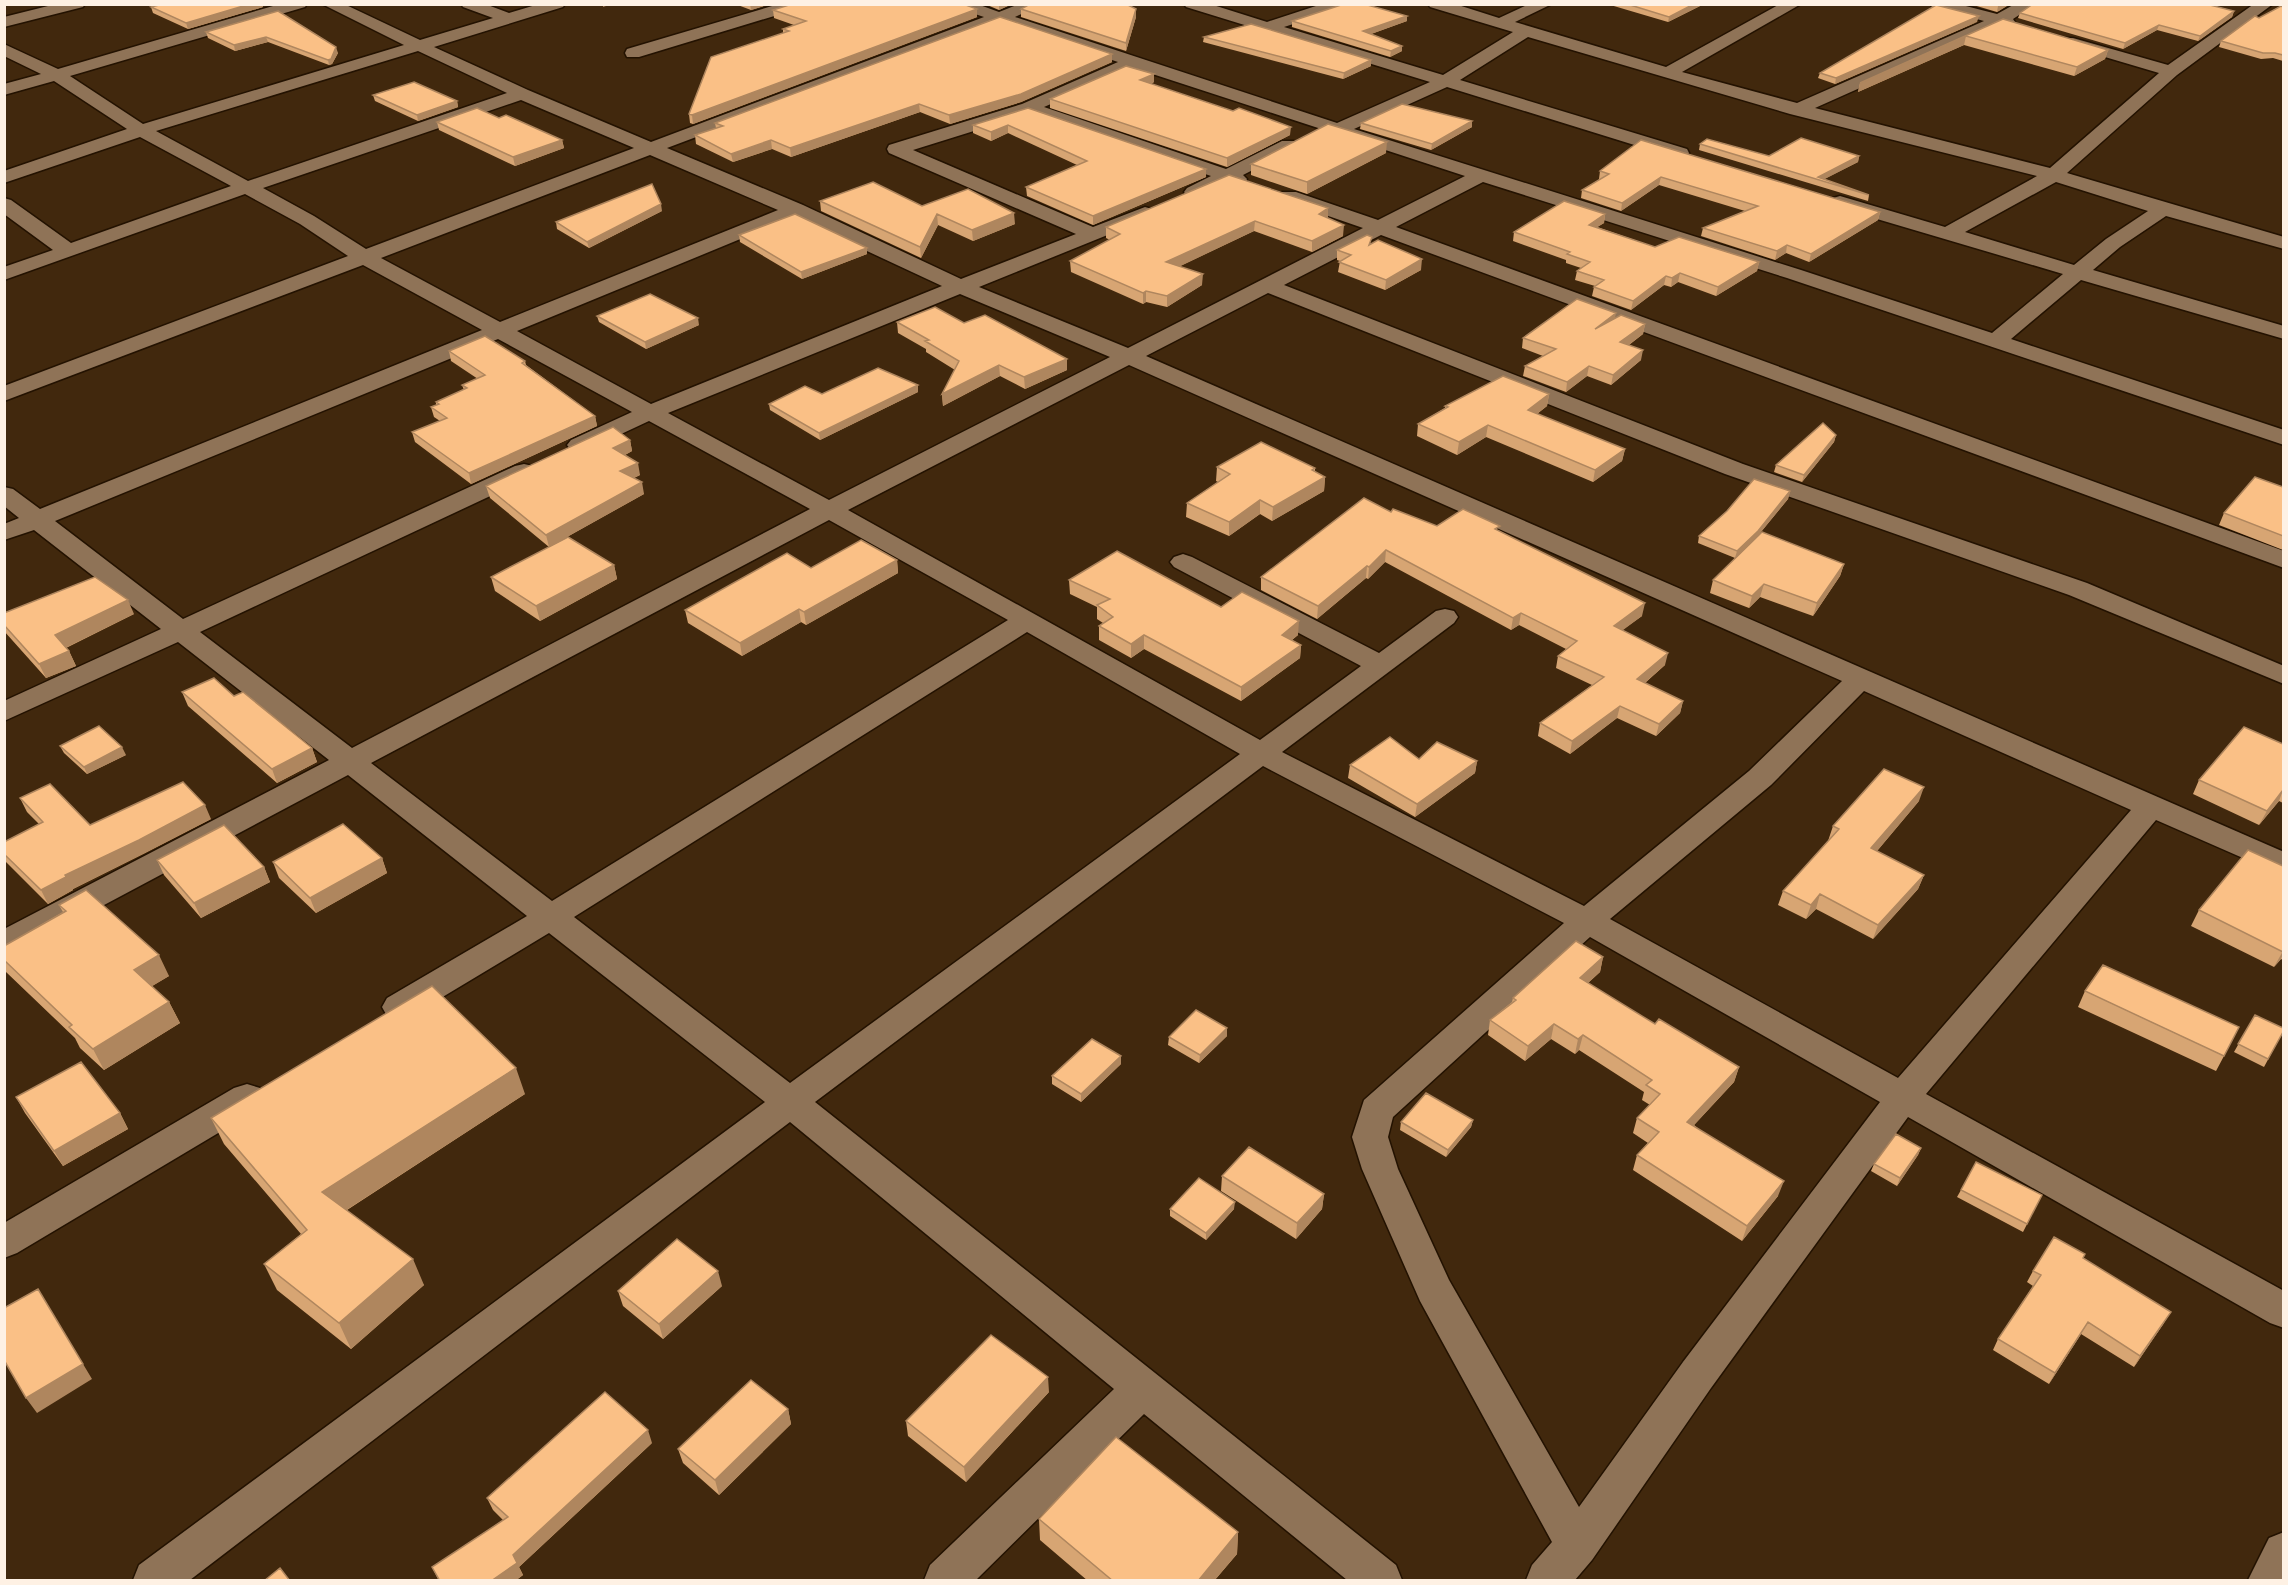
<svg xmlns="http://www.w3.org/2000/svg" width="2288" height="1585" viewBox="0 0 2288 1585" font-family="'Public Sans',sans-serif">
	<rect width="100%" height="100%" fill="#41280d"/>
	<g fill="none" stroke-linecap="round" stroke-linejoin="round">
		<g stroke="#231201" stroke-width="3">
			<path id="street" d="M56 4H85L83 7 4 27V17Z
				M280 4H307L305 7 70 76 143 124 404 45 322 4H344L420 40 493 18 463 7 461 4H485L509 13 539 4H565L563 7 434 47 528 90 651 142 984 17 954 7 952 4H977L999 12 1019 4H1043L1015 17 1337 123 1430 82 1186 7 1184 4H1210L1267 22 1322 4H1348L1346 7 1284 27 1443 75 1513 32 1430 7 1428 4H1455L1499 18 1529 4H1552L1515 22 1666 67 1780 4H1801L1682 72 1797 103 1984 21 1932 7 1930 4H1958L1997 14 2015 4H2036L2013 19 2015 22 2013 25H2001L1815 108 2050 168 2159 73 2061 44 2059 41 2061 38H2073L2168 65 2254 4H2273L2177 75 2067 173 2284 237V249L2166 216 2120 247 2093 270 2284 326V339L2081 280 2011 339 2284 430V445L1787 278 1483 182 1396 227 2284 551V568L1381 235 1284 285 1743 464 2087 583 2284 666V684L2069 595 1725 474 1268 293 1146 356 2284 852V876L2156 820 1926 1094 2284 1291V1328L2270 1323 1908 1117 1711 1388 1592 1560 1575 1580H1526L1532 1565 1552 1542 1420 1301 1362 1169 1352 1137 1364 1100 1564 923 1263 766 815 1102 1396 1565 1402 1580H1347L1144 1414 976 1580H924L930 1565 1114 1389 790 1122 190 1580H133L139 1565 765 1102 549 933 411 1016 399 1020 387 1016 382 1007 387 998 527 916 348 775 16 952 4 956V929L329 760 178 642 4 721V701L161 629 34 530 4 540V524L19 518 4 506V487L13 489 40 509 482 330 363 265 4 401V386L348 256 300 224 245 194 4 280V267L53 250 4 214V198L11 200 71 243 231 186 140 137 4 183V171L127 129 54 81 4 95V84L41 74 4 56V44L58 69ZM1000 23 1118 62 1022 104 889 145 887 149 889 153 1076 234 961 279 803 205 667 148ZM1528 37 1790 114 2037 176 1945 227 1840 196 1833 198 1830 202 1833 206 2063 274 1992 333 1801 270 1354 129 1447 87 1673 157H1687L1689 153 1687 149 1460 80ZM418 51 507 93 248 181 156 131ZM1134 68 1465 176 1378 220 1296 192H1282L1279 196 1282 200 1363 228 1128 348 979 287 1152 217 1155 213 1152 209 1145 207 1093 227 913 150 1028 114 1211 176 1187 188 1184 192 1187 196C1204 200 1214 182 1230 182 1236 183 1238 185 1245 183L1247 179 1243 175 1294 149 1297 145 1294 141H1282L1226 169 1044 107ZM521 100 634 148 366 249 314 216 263 188ZM650 155 778 210 500 322 381 258ZM2056 182 2148 211 2106 239 2074 265 1965 232ZM794 217 942 286 651 404 517 331ZM960 294 1110 357 829 500 668 413ZM498 339 632 412 571 440 567 445 571 450 579 452 587 450 649 421 810 509 352 748 200 632 533 476 536 471 533 466 524 464 515 466 183 619 55 521ZM1129 365 1842 681 1749 771 1584 906 1282 752 1454 623 1458 617 1454 611 1445 609 1436 611 1379 653 1192 557 1183 554 1174 557 1170 562 1174 567 1361 666 1260 740 848 510ZM829 520 1008 620 552 901 371 763ZM1027 632 1240 754 790 1083 574 917ZM1864 691 2131 810 1898 1078 1610 919 1771 785ZM1590 937 1880 1102 1683 1362 1579 1507 1449 1280 1398 1169 1388 1137 1393 1117Z
				M779 4H806L804 7 639 57H627L625 53 627 49Z
				M247 1084 260 1088 265 1098 260 1108 17 1253 4 1258V1223L234 1088Z
				M2284 1532V1580H2248L2269 1538Z"/>
		</g>
		<use href="#street" fill="#8f7357" fill-rule="evenodd"/>
	</g>
	<path fill="#d7a573" d="M163 4H263V7L188 29 153 13 151 7Z
		M735 4H770L751 10Z
		M985 4H1012L999 10Z
		M1607 4H1704L1668 22Z
		M1970 4H2010L1997 12Z
		M2153 5 2234 11 2232 17 2198 41 2157 30 2123 49 2018 18 2020 13Z
		M2283 7V61L2273 58 2261 59 2219 47 2221 41 2259 18Z
		M977 9V17L693 124 690 123 689 114 783 33V29L794 25 774 18 773 10Z
		M1021 9H1136V17L1126 51 1021 17Z
		M278 11 338 53 332 64 329 65 268 42 235 51 208 38 206 32Z
		M1407 16V21L1371 34 1402 46V51L1390 57 1292 27V21Z
		M2003 19 2108 50 2105 59 2074 76 1964 45 1858 92 1860 83Z
		M1977 22 1835 84 1818 78 1820 73Z
		M1204 37 1371 60V66L1343 79 1203 42Z
		M1112 54V62L1021 102 950 124 920 112 791 157 772 149 733 162 696 144 695 135 716 128 715 123Z
		M1154 74V82L1151 84 1290 135 1227 167 1050 108V99Z
		M373 95 457 101 458 107 418 121 375 101Z
		M1028 108 1206 169V177L1093 225 1027 196 1026 187 1077 165 1008 133 991 141 973 133V125Z
		M499 118 562 140 564 148 515 166 439 130 437 122Z
		M1361 123 1472 127 1431 150 1360 129Z
		M1641 140 1880 212 1878 220 1809 262 1786 253 1775 260 1701 236 1703 228 1745 211 1659 185 1621 211 1581 198 1582 190 1600 179H1599L1600 171Z
		M1700 144 1769 156H1859L1858 162 1824 179 1869 195 1868 201 1699 150Z
		M1386 153 1307 194 1251 175V164Z
		M820 201 922 206 1015 224 973 241 938 225 921 258 821 211Z
		M1328 208V218L1343 236 1312 252 1254 231 1180 266 1202 285 1167 307 1146 302 1143 304 1071 272 1070 261 1110 240 1106 238V227Z
		M662 211 589 248 557 229 556 222Z
		M1605 214 1604 223 1597 227 1655 247 1759 262 1757 271 1716 296 1678 282 1671 287 1664 285 1631 310 1592 296 1594 287 1595 286 1575 280 1577 271 1581 268 1566 263V260L1513 241 1514 232Z
		M739 235 867 248V254L802 279 740 242Z
		M1371 243 1421 270 1385 290 1338 272 1340 261 1337 260V250Z
		M597 316 699 325 646 349 599 322Z
		M1615 319 1645 324 1643 334 1629 345 1641 360 1611 385 1587 376 1566 392 1523 376 1525 366 1543 356 1522 348 1523 338Z
		M897 322 964 323 1067 359V370L1025 389 1000 376 943 406 942 394 955 370 926 352V349L898 333Z
		M449 351 525 361 526 365 595 416 597 426 471 484 415 442 412 432 440 421 434 417 431 407 436 405V402L464 390 462 385 478 379 451 361Z
		M918 392 820 440 770 410 769 404 822 394Z
		M1549 394 1547 406 1537 414 1625 449 1622 461 1593 482 1486 437 1457 455 1417 436 1418 424 1445 408V406Z
		M1836 435 1834 442 1802 482 1774 472 1776 465Z
		M630 440 632 451 625 455 640 475 634 478 644 494 549 547 490 498 486 486Z
		M1217 467 1315 468V472L1325 477 1324 491 1272 521 1260 514 1229 536 1186 517 1187 503 1218 482 1216 481Z
		M2283 487V550L2219 525 2224 513Z
		M1790 491 1788 499 1756 538 1735 558 1698 543 1699 536Z
		M1391 512 1437 526 1499 531 1642 616 1622 630 1665 665 1645 683 1683 701 1680 713 1656 736 1617 718 1570 754 1538 736 1540 723 1592 685 1556 668 1558 656 1566 649 1519 625 1511 630 1385 562 1368 579 1366 578 1317 619 1261 590V577Z
		M897 560 898 573 806 625 801 622 742 656 688 623 685 610 811 568Z
		M1844 564 1840 576 1813 616 1760 597 1749 608 1710 593 1713 580Z
		M614 565 617 579 540 621 495 591 491 577Z
		M1069 580 1221 607 1298 635 1292 640 1301 645 1300 658 1241 701 1144 649 1131 658 1099 640V626L1103 623 1097 619V607L1070 594Z
		M4 613 134 614 66 648 69 651 76 666 46 678 4 631Z
		M182 692 234 696 312 748 317 762 277 783 188 706Z
		M2283 744V803L2279 801 2259 825 2193 794 2199 780Z
		M60 746 126 755 87 774 64 753Z
		M1419 759 1477 761 1475 773 1415 817 1348 778 1350 765Z
		M20 798 90 825 211 819 145 853 73 889V890L48 904 4 860V842L39 824 27 812Z
		M1919 801 1877 851 1924 875 1918 889 1873 939 1816 909 1806 919 1778 905 1783 891 1828 841 1833 826Z
		M382 858 387 873 316 913 279 878 273 862Z
		M157 860 264 867 270 882 201 918 164 875Z
		M2283 866V960L2281 959 2274 967 2191 926 2199 910Z
		M59 905 169 976 152 986 169 1002 180 1023 104 1070 80 1048 75 1038 6 972 4 968V946L63 912Z
		M1603 957 1600 972 1588 983 1655 1024 1739 1067 1734 1082 1694 1125 1778 1196 1742 1241 1633 1170 1637 1155 1648 1143 1633 1133 1637 1118 1650 1105 1642 1100 1644 1092 1579 1050 1575 1054 1551 1039 1525 1061 1488 1035 1490 1020 1512 1002 1513 998Z
		M2085 991 2224 1056 2216 1071 2078 1007Z
		M2255 1015 2283 1032 2264 1067 2234 1052Z
		M1227 1036 1199 1063 1168 1045 1169 1037Z
		M1121 1064 1081 1102 1052 1084V1076Z
		M525 1094 347 1210 424 1285 351 1349 277 1290 264 1264 301 1234 224 1144 211 1118Z
		M16 1097 120 1113 128 1129 63 1166 25 1113Z
		M1473 1120 1471 1127 1446 1157 1400 1130 1401 1122Z
		M1921 1148 1918 1155 1897 1186 1871 1171 1874 1164Z
		M1222 1176 1324 1194 1322 1209 1296 1239 1221 1191Z
		M1961 1190 2042 1195 2023 1232 1957 1197Z
		M1170 1209H1234L1206 1240 1170 1216Z
		M2083 1258 2164 1323 2134 1367 2081 1334 2049 1384 1993 1350 1998 1339 2033 1286 2027 1282 2033 1271Z
		M722 1286 663 1339 623 1306 618 1291Z
		M1049 1392 966 1482 908 1436 906 1421Z
		M788 1409 791 1424 719 1495 683 1463 678 1449Z
		M652 1443 519 1567 523 1575 515 1581H439L432 1567 503 1520 493 1510 487 1498Z
		M1039 1519 1238 1532 1237 1554 1214 1581H1088L1040 1540Z"/>
	<path fill="#af865e" d="M250 4H263V7L188 29 186 23Z
		M603 4H612L603 7Z
		M750 4H770L751 10Z
		M999 4H1012L999 10Z
		M1694 4H1704L1668 22 1669 17Z
		M2001 4H2010L1997 12 1998 6Z
		M977 9V17L693 124 692 115Z
		M1136 9V17L1126 51V43Z
		M2234 11 2232 17 2198 41 2200 36Z
		M1407 16V21L1363 37V31Z
		M1979 16 1977 22 1835 84 1836 78Z
		M2159 25 2157 30 2123 49 2125 43Z
		M1966 36 1964 45 1858 92 1860 83Z
		M266 37 268 42 235 51 234 45Z
		M1402 46V51L1390 57 1391 51Z
		M336 47 338 53 332 64 329 65 328 60Z
		M2108 50 2105 59 2074 76 2077 67Z
		M1112 54V62L1021 102 950 124 949 115Z
		M1371 60V66L1343 79 1344 73Z
		M1154 74V82L1140 89V80Z
		M457 101 458 107 418 121 417 115Z
		M919 104 920 112 791 157 790 148Z
		M1472 121V127L1431 150 1432 144Z
		M1008 125V133L991 141V132Z
		M1291 127 1290 135 1227 167V158Z
		M562 140 564 148 515 166 513 157Z
		M771 140 772 149 733 162 731 154Z
		M1387 142 1386 153 1307 194V182Z
		M1859 156 1858 162 1821 181 1818 177Z
		M1206 169V177L1093 225V216Z
		M1661 177 1659 185 1621 211 1622 203Z
		M661 204 662 211 589 248 587 242Z
		M1328 208V219L1319 214Z
		M1880 212 1878 220 1809 262 1811 254Z
		M1014 213 1015 224 973 241 972 230Z
		M937 214 938 225 921 258 920 247Z
		M1605 214 1604 223 1588 233 1589 225Z
		M1255 221 1254 231 1166 273V262Z
		M1344 225 1343 236 1312 252V241Z
		M1787 245 1786 253 1775 260 1777 251Z
		M867 248V254L802 279 801 272Z
		M1422 259 1421 270 1385 290 1386 280Z
		M1759 262 1757 271 1716 296 1718 287Z
		M1680 273 1678 282 1671 287 1672 278Z
		M1203 274 1202 285 1167 307V296Z
		M1666 276 1664 285 1631 310 1633 301Z
		M1146 291V302L1143 304V293Z
		M1616 313 1614 323 1595 329Z
		M698 318 699 325 646 349 645 342Z
		M1645 324 1643 334 1619 352 1620 342Z
		M1643 350 1641 360 1611 385 1613 375Z
		M1067 359V370L1025 389 1024 377Z
		M999 365 1000 376 943 406 942 394Z
		M1589 366 1587 376 1566 392 1567 382Z
		M918 385V392L820 440 819 433Z
		M1549 394 1547 406 1526 422 1528 410Z
		M595 416 597 426 471 484 469 473Z
		M1488 425 1486 437 1457 455 1459 442Z
		M1836 435 1834 442 1802 482 1804 475Z
		M630 440 632 451 616 460 613 448Z
		M1625 449 1622 461 1593 482 1595 470Z
		M638 463 640 475 623 483 620 471Z
		M1325 477 1324 491 1272 521 1273 507Z
		M642 482 644 494 549 547 546 535Z
		M1790 491 1788 499 1756 538 1735 558 1737 551Z
		M1260 500V514L1229 536V522Z
		M1386 550 1385 562 1368 579 1369 567Z
		M897 560 898 573 806 625 804 612Z
		M1844 564 1840 576 1813 616 1817 603Z
		M614 565 617 579 540 621 536 606Z
		M1367 566 1366 578 1317 619 1318 606Z
		M1764 584 1760 597 1749 608 1752 596Z
		M128 600 134 614 61 650 55 635Z
		M1645 603 1642 616 1611 639 1614 626Z
		M799 609 801 622 742 656 740 643Z
		M1521 613 1519 625 1511 630 1513 618Z
		M1299 621 1298 635 1282 648V635Z
		M1144 635V649L1131 658V644Z
		M1301 645 1300 658 1241 701V687Z
		M69 651 76 666 46 678 39 664Z
		M1668 653 1665 665 1634 692 1637 679Z
		M1683 701 1680 713 1656 736 1659 724Z
		M1620 706 1617 718 1570 754 1572 741Z
		M122 747 126 755 87 774 84 767Z
		M312 748 317 762 277 783 272 769Z
		M1477 761 1475 773 1415 817 1417 804Z
		M1924 787 1919 801 1867 863 1871 848Z
		M2283 790 2279 801 2259 825 2267 811Z
		M205 805 211 819 145 853 73 889V890L48 904 41 890 65 875Z
		M382 858 387 873 316 913 310 898Z
		M264 867 270 882 201 918 194 903Z
		M1924 875 1918 889 1873 939 1878 925Z
		M1820 894 1816 909 1806 919 1811 905Z
		M2283 951V954L2281 959 2274 967Z
		M159 955 169 976 144 991 134 970Z
		M1603 957 1600 972 1577 993 1580 978Z
		M169 1002 180 1023 104 1070 93 1049Z
		M1554 1024 1551 1039 1525 1061 1528 1046Z
		M1227 1028V1036L1199 1063 1200 1055Z
		M1583 1035 1579 1050 1575 1054 1578 1039Z
		M1121 1056V1064L1081 1102V1094Z
		M1739 1067 1734 1082 1683 1137 1687 1122Z
		M516 1068 525 1094 334 1218 322 1192Z
		M120 1113 128 1129 63 1166 54 1151Z
		M1473 1120 1471 1127 1446 1157 1448 1150Z
		M1921 1148 1918 1155 1897 1186 1900 1178Z
		M1784 1181 1778 1196 1742 1241 1747 1226Z
		M1324 1194 1322 1209 1296 1239 1297 1223Z
		M1235 1202 1234 1209 1206 1240V1233Z
		M413 1259 424 1285 351 1349 339 1323Z
		M718 1271 722 1286 663 1339 659 1324Z
		M38 1289 92 1379 37 1413 26 1398Z
		M2171 1312 2164 1323 2134 1367 2140 1356Z
		M2088 1322 2081 1334 2049 1384 2055 1373Z
		M1048 1377 1049 1392 966 1482 964 1467Z
		M788 1409 791 1424 719 1495 715 1480Z
		M648 1430 652 1443 519 1567 523 1575 515 1581H491L513 1555Z
		M1238 1532 1237 1554 1214 1581H1198Z"/>
	<path fill="#fac086" stroke="#af865e" stroke-width="1.5" d="M163 4H250L186 23 151 7Z
		M792 4H963L977 9 692 115 689 114 711 57 789 31 783 29 806 21 773 10Z
		M1030 4H1126L1136 9 1126 43 1021 9Z
		M1344 4H1364L1407 16 1363 31 1402 46 1391 51 1292 21Z
		M1627 4H1694L1669 17Z
		M2033 4H2149L2153 5 2154 4H2206L2234 11 2200 36 2159 25 2125 43 2020 13Z
		M1936 5 1979 16 1836 78 1820 73Z
		M2281 6 2283 7V55L2275 53H2263L2221 41 2255 16 2259 18Z
		M278 11 336 47 331 59 328 60 266 37 234 45 206 32Z
		M1000 17 1112 54 1021 94 949 115 919 104 790 148 771 140 731 154 695 135 723 126 715 123Z
		M2003 19 2108 50 2077 67 1966 36 1860 83Z
		M1251 24 1371 60 1344 73 1204 37Z
		M1126 66 1154 74 1140 80 1233 111 1239 108 1291 127 1227 158 1050 99Z
		M414 82 457 101 417 115 373 95Z
		M1402 104 1472 121 1432 144 1361 123Z
		M477 108 499 118 506 115 562 140 513 157 437 122Z
		M1028 108 1206 169 1093 216 1026 187 1087 161 1008 125 991 132 973 125Z
		M1328 124 1387 142 1307 182 1251 164Z
		M1801 138 1859 156 1818 177 1869 195 1700 144 1707 139 1769 156Z
		M1641 140 1880 212 1811 254 1787 245 1777 251 1703 228 1758 206 1661 177 1622 203 1582 190 1609 174 1600 171Z
		M1229 175 1328 208 1319 214 1344 225 1312 241 1255 221 1166 262 1203 274 1167 296 1146 291 1143 293 1070 261 1120 234 1106 227Z
		M873 182 922 206 968 189 1014 213 972 230 937 214 920 247 820 201Z
		M652 184 661 204 587 242 556 222Z
		M1564 201 1605 214 1589 225 1655 247 1679 237 1759 262 1718 287 1680 273 1672 278 1666 276 1633 301 1594 287 1604 280 1577 271 1590 262 1567 254 1570 252 1514 232Z
		M795 214 867 248 801 272 739 235Z
		M1367 235 1372 237 1369 245 1378 240 1422 259 1386 280 1339 262 1351 255 1337 250Z
		M650 294 698 318 645 342 597 316Z
		M1577 299 1616 313 1595 329 1621 315 1645 324 1620 342 1643 350 1613 375 1589 366 1567 382 1525 366 1556 349 1523 338Z
		M935 307 964 323 985 315 1067 359 1024 377 999 365 942 394 959 361 925 341 929 340 897 322Z
		M485 336 525 361 522 363 595 416 469 473 412 432 447 418 431 407 439 404 436 402 467 388 462 385 485 375 449 351Z
		M878 368 918 385 819 433 769 404 805 386 822 394Z
		M1503 376 1549 394 1528 410 1625 449 1595 470 1488 425 1459 442 1418 424 1448 407 1445 406Z
		M1823 423 1836 435 1804 475 1776 465Z
		M613 427 630 440 613 448 638 463 620 471 642 482 546 535 486 486Z
		M1261 442 1315 468 1312 470 1325 477 1273 507 1260 500 1229 522 1187 503 1230 474 1217 467Z
		M2255 477 2283 487V536L2224 513Z
		M1754 479 1790 491 1758 531 1737 551 1699 536 1727 511Z
		M1364 498 1391 512 1393 509 1437 526 1463 509 1500 526 1495 529 1645 603 1614 626 1668 653 1637 679 1683 701 1659 724 1620 706 1572 741 1540 723 1604 677 1558 656 1577 641 1521 613 1513 618 1386 550 1369 567 1367 566 1318 606 1261 577Z
		M1762 532 1844 564 1817 603 1764 584 1752 596 1713 580Z
		M568 537 614 565 536 606 491 577Z
		M861 540 897 560 804 612 799 609 740 643 685 610 787 553 811 568Z
		M1117 551 1221 607 1242 592 1299 621 1282 635 1301 645 1241 687 1144 635 1131 644 1099 626 1113 617 1097 605 1110 599 1069 580Z
		M95 577 128 600 55 635 69 651 39 664 4 625V613Z
		M214 678 234 696 243 692 312 748 272 769 182 692Z
		M99 726 122 747 84 767 60 746Z
		M2244 727 2283 744V790L2267 811 2199 780Z
		M1390 737 1419 759 1437 742 1477 761 1417 804 1350 765Z
		M1884 769 1924 787 1871 848 1924 875 1878 925 1820 894 1811 905 1783 891 1839 829 1833 826Z
		M183 782 205 805 139 840 65 875 66 877 41 890 4 854V842L43 822 20 798 50 784 90 825Z
		M343 824 382 858 310 898 273 862Z
		M224 825 264 867 194 903 157 860Z
		M2248 850 2283 866V952L2199 910Z
		M86 890 159 955 134 970 169 1002 93 1049 69 1027 72 1025 4 960V946L66 911 59 905Z
		M1576 941 1603 957 1580 978 1655 1024 1659 1019 1739 1067 1687 1122 1784 1181 1747 1226 1637 1155 1659 1132 1637 1118 1660 1094 1646 1085 1652 1080 1583 1035 1578 1039 1554 1024 1528 1046 1490 1020 1516 1000 1513 998Z
		M2103 965 2239 1027 2224 1056 2085 991Z
		M432 986 516 1068 322 1192 413 1259 339 1323 264 1264 307 1230 211 1118Z
		M1196 1010 1227 1028 1200 1055 1169 1037Z
		M2255 1015 2283 1028V1032L2268 1059 2238 1044Z
		M1092 1039 1121 1056 1081 1094 1052 1076Z
		M81 1062 120 1113 54 1151 16 1097Z
		M1426 1093 1473 1120 1448 1150 1401 1122Z
		M1896 1134 1921 1148 1900 1178 1874 1164Z
		M1249 1147 1324 1194 1297 1223 1222 1176Z
		M1976 1162 2042 1195 2027 1224 1961 1190Z
		M1199 1178 1235 1202 1206 1233 1170 1209Z
		M2054 1237 2085 1254 2083 1258 2171 1312 2140 1356 2088 1322 2055 1373 1998 1339 2041 1275 2033 1271Z
		M677 1239 718 1271 659 1324 618 1291Z
		M38 1289 83 1364 26 1398 4 1360V1308Z
		M991 1335 1048 1377 964 1467 906 1421Z
		M751 1380 788 1409 715 1480 678 1449Z
		M605 1392 648 1430 513 1555 517 1563 491 1581H440L432 1567 508 1517 487 1498Z
		M1116 1437 1238 1532 1198 1581H1113L1039 1519Z
		M280 1568 290 1581H264Z"/>
	<rect width="2288" height="1585" fill="none" stroke="#fef1e4" stroke-width="12"/>
</svg>
